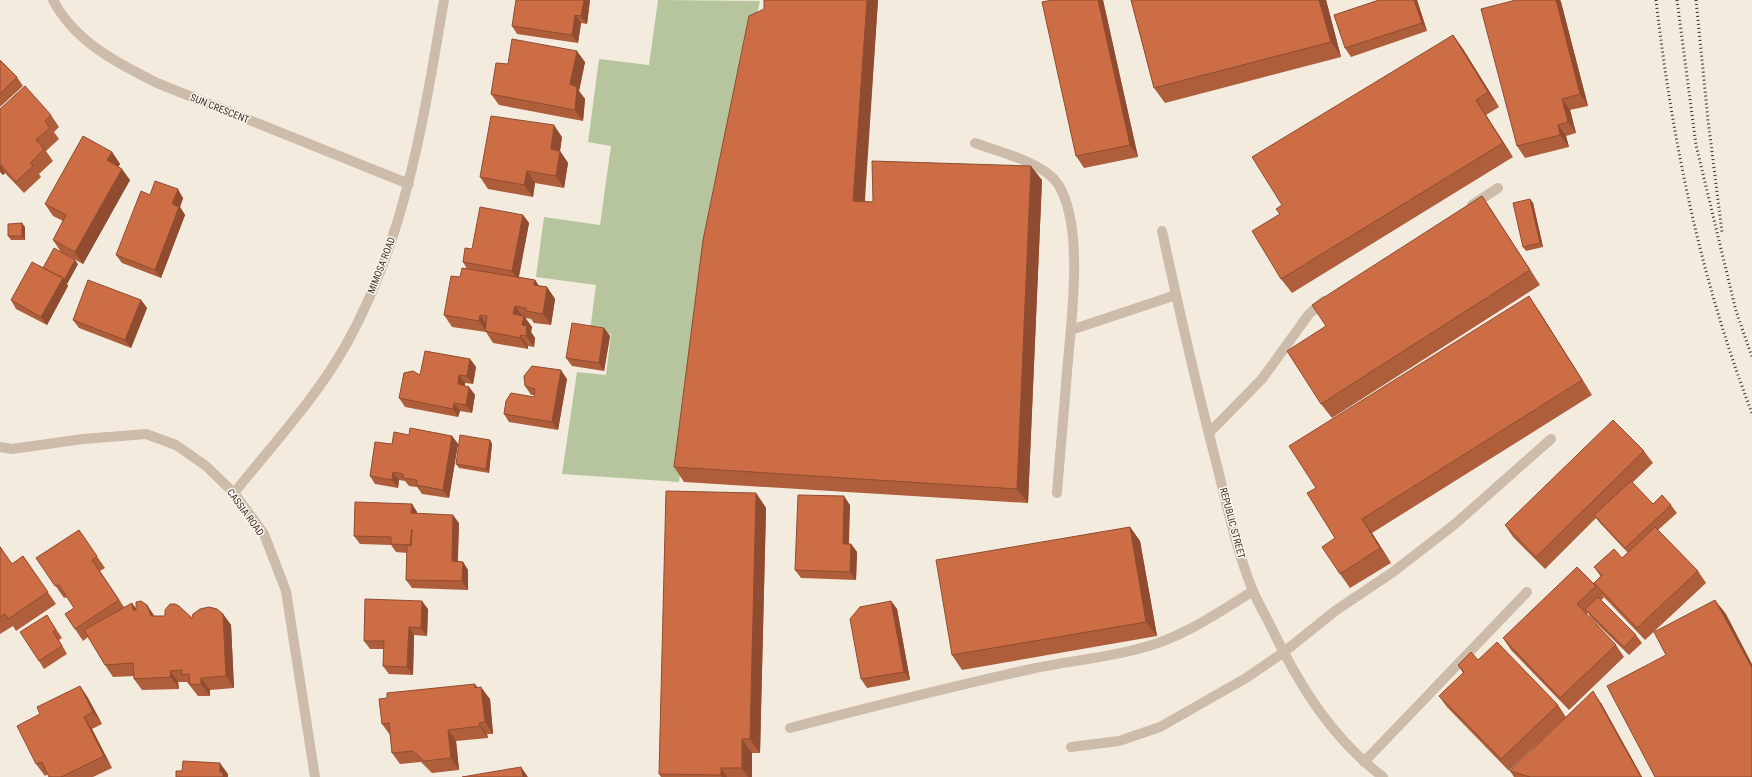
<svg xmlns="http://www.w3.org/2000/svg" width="1752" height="777" viewBox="0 0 1752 777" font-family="'Roboto Condensed',sans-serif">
	<rect width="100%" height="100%" fill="#f4ebdf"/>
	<path fill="#b6c59e" d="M658 0 760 1 706 242 679 482 562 474 577 372 606 375 611 334 590 331 596 285 536 277 544 217 600 225 611 146 588 142 599 59 649 65Z"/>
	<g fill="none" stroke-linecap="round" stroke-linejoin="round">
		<path stroke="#cebcaa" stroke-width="10" d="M975 143C999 152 1043 162 1058 184 1085 227 1071 322 1067 372 1064 413 1060 453 1057 493
			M1472 205 1498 188
			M1071 330 1176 295
			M1209 433 1262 379 1309 314 1324 301
			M790 728C870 707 950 687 1031 669 1073 660 1117 657 1158 643 1191 631 1223 610 1253 591
			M1071 747 1119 741 1160 727 1246 678 1284 652 1335 611 1393 572 1455 524 1551 439
			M1364 762 1527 592"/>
		<path stroke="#cebcaa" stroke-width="10" d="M53 0C74 41 117 63 157 83L409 184
			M1162 231C1178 305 1195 380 1214 454 1226 500 1235 547 1253 591 1259 605 1267 618 1273 631 1301 688 1332 738 1383 777
			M0 447 12 449 83 439 146 434 176 445 206 466 234 493 264 534 286 591 315 777
			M234 493C273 444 317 397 347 343 406 237 424 117 444 0"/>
		<path stroke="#3b302a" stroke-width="3" stroke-dasharray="1 3" stroke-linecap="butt" d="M1656 0C1672 140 1701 281 1752 413
			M1677 0 1696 145 1736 311 1752 357
			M1696 0 1708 120 1722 232"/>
	</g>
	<path fill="#af5e3b" d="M590 0 587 24 581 23 578 43 517 34 512 26Z
		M764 0H878L864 201 873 202 1042 180 1028 503 684 482 674 467 764 9Z
		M1052 0H1103L1138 157 1084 168 1076 156Z
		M1131 0H1326L1341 57 1165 103 1154 88Z
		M1417 0 1427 31 1351 57 1345 48Z
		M1516 0H1560L1561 2 1588 106 1570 110 1576 133 1566 136 1569 147 1525 158 1517 146Z
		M1453 35 1463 49 1499 107 1486 115 1513 157 1292 293 1281 279 1280 214Z
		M0 60 17 77 23 86 0 107Z
		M585 62 579 91 585 99 583 121 499 105 491 94 508 64Z
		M0 109 51 115 59 127 54 132 59 139 46 151 53 161 39 174 41 177 24 193 5 173 3 175 0 172Z
		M562 137 560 151 568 163 564 188 535 183 533 197 488 189 480 177Z
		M112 152 120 164 118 167 130 180 83 264 61 252 53 240 63 221 53 216 45 204Z
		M150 195 183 198 180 207 185 215 161 278 122 263 116 255Z
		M1482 196 1492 211 1540 285 1332 418 1321 404Z
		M1530 199 1533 203 1543 247 1526 251 1523 247Z
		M523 215 529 223 519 277 535 280 539 286 547 287 555 299 551 325 534 323 531 319 525 318 532 327 531 332 535 338 534 347 528 346V349L493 343 486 332 452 327 444 315 460 277 467 269 463 262 472 249Z
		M25 227V240H11L8 236Z
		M78 264 67 284 68 286 47 325 16 309 11 300 43 268Z
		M141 300 147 308 131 348 79 328 73 320Z
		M1539 311 1592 395 1372 533 1391 563 1350 588 1340 574 1335 538 1316 488Z
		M604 328 610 336 604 371 572 366 566 358Z
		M470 359 476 367 473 384 465 383V386L469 387 475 395 472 413 460 411 458 417 405 407 399 398 420 375Z
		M567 379 558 430 509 422 504 414 534 397V395H531L525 386Z
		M409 435 452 436 458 444 449 498 422 494 417 487 409 486 405 481 399 480 398 488 375 484 370 476 392 444Z
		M490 440 492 444 489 473 459 468 456 464Z
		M1644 451 1653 463 1632 483 1653 504 1671 505 1677 513 1658 530 1698 571 1706 583 1645 640 1602 595 1594 583 1601 577 1594 567 1622 558 1628 553 1600 523 1596 518 1545 569 1513 537 1505 525Z
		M756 493 766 508 760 753H752V777H661L659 774Z
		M412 504 417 512V514L459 523 458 561 463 562 468 570V590L412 588 406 580 407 553 396 552 391 545 360 544 354 536Z
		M850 505 849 544H851L857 552 856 580 801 578 795 570Z
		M1130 527 1140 541 1157 636 962 670 952 655Z
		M79 530 105 568 100 571 124 607 136 608 147 605 154 616 192 618 223 614 231 625 234 688 210 690V696H198L187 682H178L179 689 142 690 134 679V676L113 677 105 665 88 637 83 641 65 614 74 608 67 597 64 598 36 558Z
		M0 546 12 564 23 556 56 604 16 631 13 626 0 634Z
		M1596 586 1604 598 1601 600 1636 635 1642 643 1629 655 1591 618 1588 613 1586 615 1616 645 1624 657 1569 710 1511 650 1503 638Z
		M891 601 897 609 910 680 867 688 861 679Z
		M428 609 427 636 414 635 413 675 389 674 383 666 384 649H370L364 641Z
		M52 623 62 638 59 640 67 654 44 669 39 661Z
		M1478 660 1558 705 1566 717 1509 771 1447 707 1439 696 1463 673 1458 665Z
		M80 686 88 698 102 724 92 729 112 768 93 777H49L48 774 45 776 36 764 40 714Z
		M478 688 490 699 493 734H487L488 738 456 741 459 770 432 773 421 762 400 764 392 753 390 735 382 724Z
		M1601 703 1642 777H1514L1510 771Z"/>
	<path fill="#8f4c30" d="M584 0H590L587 24 581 16Z
		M867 0H878L864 215 853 201Z
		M1098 0H1103L1138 157 1130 145Z
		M1319 0H1326L1341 57 1331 42Z
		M1414 0H1417L1427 31 1422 23Z
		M1556 0H1560L1561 2 1588 106 1580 94Z
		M575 15 581 23 578 43 572 35Z
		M1453 35 1463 49 1499 107 1488 92Z
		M577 51 585 62 579 91 585 99 583 121 575 110 570 84Z
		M1562 99 1570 110 1576 133 1568 122Z
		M1476 100 1486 115 1513 157 1503 143Z
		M554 125 562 137 559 157 560 151 568 163 564 188 556 176 551 149Z
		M1558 125 1566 136 1569 147 1560 135Z
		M112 152 120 164 115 172 107 160Z
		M0 165 5 173 3 175 0 171Z
		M1031 166 1042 180 1028 503 1017 489Z
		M122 169 130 180 83 264 75 252Z
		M527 171 535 183 533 197 524 185Z
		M178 189 183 198 180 207 185 215 161 278 155 270 172 204Z
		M1482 196 1492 211 1540 285 1530 270Z
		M1530 199 1533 203 1543 247 1540 243Z
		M523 215 529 223 518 280 512 271Z
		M22 223 25 227V240L22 236Z
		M75 260 78 264 67 284 64 280Z
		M63 278 68 286 47 325 41 317Z
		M535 280 543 292 534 285Z
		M547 287 555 299 551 325 543 314Z
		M1529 296 1539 311 1592 395 1582 380Z
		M141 300 147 308 131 348 125 340Z
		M515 306 523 317 513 314Z
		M480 315 488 326 487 332 479 321Z
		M524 316 532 327 531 332 535 338 534 347 526 336 522 325Z
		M604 328 610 336 604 371 599 363Z
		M520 335 528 346V349L520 338Z
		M470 359 476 367 473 384 467 376Z
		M561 370 567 379 558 430 552 422Z
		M459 375 465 383 463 393 458 384Z
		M469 387 475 395 472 413 466 405Z
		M454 403 460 411 458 417 453 409Z
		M452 436 458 444 449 498 443 490Z
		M490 440 492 444 489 473 486 469Z
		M393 472 399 480 398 488 392 480Z
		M756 493 766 508 760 753 750 739Z
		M844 496 850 505 848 552 843 544Z
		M412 504 417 512V521L411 513Z
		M453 515 459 523 457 569 452 561Z
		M1362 519 1372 533 1391 563 1380 548Z
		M1130 527 1140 541 1157 636 1146 622Z
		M851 544 857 552 856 580 850 572Z
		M463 562 468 570V590L462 581Z
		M1715 600 1726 614 1752 664V668Z
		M422 601 428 609 427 636 421 628Z
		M891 601 897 609 910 680 904 672Z
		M132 603 140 614 133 610Z
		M147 605 155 617 151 616Z
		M223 614 231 625 234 688 226 676Z
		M409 627 414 635 413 675 407 667Z
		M170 671 178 682 179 689 171 677Z
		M201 678 210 690V696L201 684Z
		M475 684 482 693 481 687 490 699 493 734 485 722 475 688Z
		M80 686 88 698 102 724 93 712Z
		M1593 691 1601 703 1642 777H1641Z
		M84 717 92 729 112 768 104 756Z
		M479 723 487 734 488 738 480 726Z
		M448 730 456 741 459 770 451 758Z
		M742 739 752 753V777H748L742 768Z
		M220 763 228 774V777H223L220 772Z
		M521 767 528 777H523Z
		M721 768 727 777H722L721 775Z"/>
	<path fill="#cc6d45" stroke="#8f4c30" d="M516 0H584L581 16 575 15 572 35 512 26Z
		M764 0H867L853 201 873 202 872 161 1031 166 1017 489 674 467 703 240 749 16 764 9Z
		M1052 0H1098L1130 145 1076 156 1042 2Z
		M1131 0H1319L1331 42 1154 88Z
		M1379 0H1414L1422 23 1345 48 1334 15Z
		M1516 0H1556L1580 94 1562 99 1568 122 1558 125 1560 135 1517 146 1481 9Z
		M1453 35 1488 92 1476 100 1503 143 1281 279 1252 231 1280 214 1276 209 1282 205 1252 157Z
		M512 39 577 51 570 84 577 87 575 110 491 94 496 63 508 64Z
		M0 60 17 77 0 94Z
		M25 86 51 115 45 121 50 128 36 140 44 149 30 163 33 166 16 182 0 164V109Z
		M491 116 554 125 551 149 560 151 556 176 527 171 524 185 480 177Z
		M83 136 112 152 107 160 122 169 75 252 53 240 66 215 45 204Z
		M155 181 178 189 172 204 179 207 155 270 116 255 141 191 150 195Z
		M1482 196 1530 270 1321 404 1287 351 1326 326 1312 305Z
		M1530 199 1540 243 1523 247 1513 203Z
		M480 207 523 215 512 271 463 262 465 248 472 249Z
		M22 223V236H8V224Z
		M54 248 75 260 64 280 63 278 43 268Z
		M32 262 63 278 41 317 11 300Z
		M462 268 535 280 534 285 547 287 543 314 526 311V308L515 306 513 314 524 316 522 325 527 326 526 336 520 335V338L485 331 487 316 480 315 479 321 444 315 451 276 460 277Z
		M88 280 141 300 125 340 73 320Z
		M1529 296 1582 380 1362 519 1380 548 1340 574 1322 547 1335 538 1307 493 1316 488 1289 446Z
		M572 323 604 328 599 363 566 358Z
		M425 351 470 359 467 376 459 375 458 384 469 387 466 405 454 403 453 409 399 398 404 373 413 371 420 375Z
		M532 366 561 370 552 422 504 414 506 401 511 393 534 397 535 389 525 386 524 376Z
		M1613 420 1644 451 1536 557 1505 525Z
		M410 428 452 436 443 490 416 485 417 480 403 478V474L393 472 392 480 370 476 375 442 392 444 394 432 409 435Z
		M460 435 490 440 486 469 456 464Z
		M1631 481 1653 504 1662 495 1671 505 1625 548 1594 515Z
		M666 491 756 493 750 739H742V768H721V775L659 774Z
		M798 495 844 496 843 544H851L850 572 795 570Z
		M355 502 412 504 411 513 453 515 452 561 463 562 462 581 406 580 407 545 411 546 412 529 410 545 391 544V537L354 536Z
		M1130 527 1146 622 952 655 936 560Z
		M1655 527 1698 571 1637 628 1594 583 1602 575 1594 567 1614 549 1622 558Z
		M79 530 97 556 92 560 119 600 75 629 65 614 74 608 59 585 55 586 36 558Z
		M0 547 12 564 23 556 48 592 8 619 5 614 0 617Z
		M1577 567 1596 586 1577 604 1616 645 1560 698 1503 638Z
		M1598 597 1636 635 1624 647 1585 609Z
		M365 599 422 601 421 628 409 627 407 667 383 666 384 641H364Z
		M1715 600 1752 668V777H1655L1607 686 1666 655 1654 632Z
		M141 601 147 605 151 616H165V610L170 604H175L179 606 192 618 193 614 200 609 209 607 217 609 223 614 226 676 201 678V684L190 685 189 674 182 675V670L170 671 171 677 134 679 133 663 105 665 84 630 132 603 133 610H136V602Z
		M891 601 904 672 861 679 850 619 860 607Z
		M47 615 56 630 53 632 62 646 39 661 20 632Z
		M1497 642 1558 705 1501 759 1439 696 1464 672 1458 665 1471 652 1478 660Z
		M475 684V688L481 687 485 722 479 723 480 726 448 730 451 758 424 761 413 751 392 753 389 723 382 724 379 699 387 698V693Z
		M80 686 93 712 84 717 104 756 61 777H49L42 762 36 764 17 726 40 714 37 707Z
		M1593 691 1641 777H1530L1510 771Z
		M183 761 220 763V772L223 773V777H176V771H182Z
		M521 767 523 777H462Z"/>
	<g text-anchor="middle" stroke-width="3" stroke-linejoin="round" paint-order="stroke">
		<g font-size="10" fill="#3b302a" stroke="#fbf5ec">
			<text transform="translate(220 108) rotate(22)" y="4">SUN CRESCENT</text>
			<text transform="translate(381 265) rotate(-69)" y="4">MIMOSA ROAD</text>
			<text transform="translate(246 512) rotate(54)" y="4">CASSIA ROAD</text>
			<text transform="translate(1233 523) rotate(75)" y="4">REPUBLIC STREET</text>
		</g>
	</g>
</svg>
